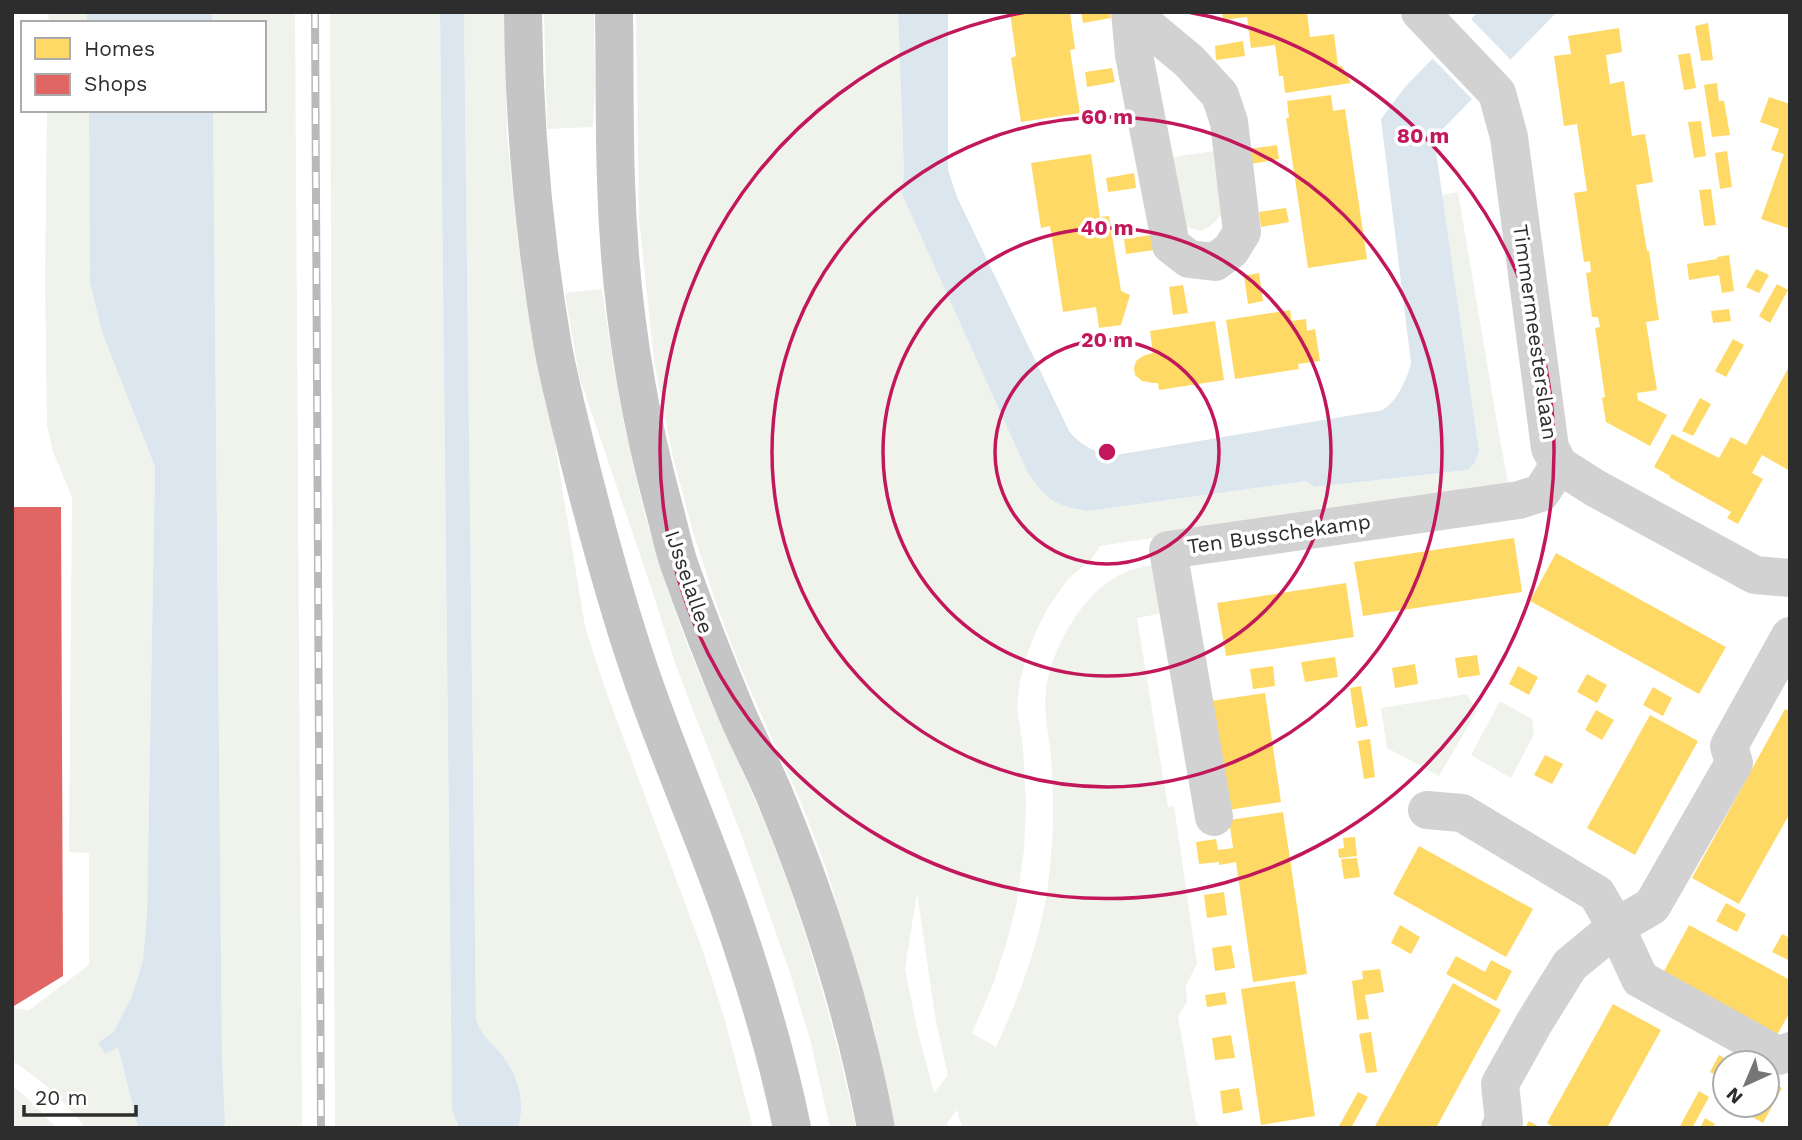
<svg xmlns="http://www.w3.org/2000/svg" width="1802" height="1140" viewBox="0 0 1802 1140" font-family="'Work Sans',sans-serif">
	<rect width="100%" height="100%" fill="#fff"/>
	<path fill="#f0f3ec" fill-rule="evenodd" d="M49 12H87V23H48Z
		M212 12H295L302 1128H223L225 1123 222 1055 213 110H264V23H212Z
		M330 12H440L451 1022 452 1110 459 1128H335Z
		M464 12H504L507 136 516 224 525 294 553 432 585 626 603 683 704 954 725 1020 753 1128H518C526 1102 518 1076 502 1055 491 1041 481 1036 476 1019Z
		M544 12H594L595 86 593 127 547 129Z
		M636 12H898L904 171 902 194 1088 511 1306 481 1316 487 1468 470 1479 451 1442 195 1458 192 1499 434 1508 483 1100 546 1091 560 1068 579 1049 606 1036 631 1026 658 1020 681 1017 706 1023 749 1026 804 1024 850 1016 906 1007 941 994 982 972 1033 996 1047C1021 992 1043 935 1049 875 1054 835 1054 797 1051 758 1049 735 1043 711 1046 689 1052 647 1082 595 1119 575 1130 569 1142 567 1154 565L1163 613 1137 618 1168 807 1174 806 1197 964 1186 985 1187 1002 1178 1016 1196 1121 1202 1128H962L957 1110 947 1123 949 1128H896L874 1027 826 868 802 805 740 667 716 603 693 532 673 457 654 361 639 219ZM917 893 936 1022 948 1075 934 1093 917 1028 905 969Z
		M47 110H89L90 283 102 332 155 467 147 914 143 960 132 996 114 1031 98 1043 118 1047 138 1128H85C65 1101 41 1079 12 1061V1008L29 1010 89 965V853L69 852 72 497 53 452 47 425 45 280Z
		M1214 151 1223 208 1220 217 1209 227 1201 231 1190 228 1182 224 1165 158Z
		M602 289C617 399 638 509 676 614 703 690 741 763 771 838 808 932 835 1029 856 1128H830L810 1039 789 970 741 834 676 666 650 584 579 376 565 293Z
		M1467 694 1477 711 1439 776 1387 748 1381 708Z
		M1500 701 1532 719 1534 734 1511 778 1471 755Z
		M12 1085 38 1108 56 1128H12Z"/>
	<path fill="#dbe6ee" d="M87 12H212V23H87Z
		M440 12H464L476 1019C481 1036 491 1041 502 1055 518 1076 526 1102 518 1128H459L452 1110Z
		M898 12H948V170L957 197 1069 431C1082 447 1096 453 1116 455L1365 413C1370 412 1377 412 1382 410 1396 404 1408 377 1411 363L1381 119 1405 87 1478 12H1557L1434 138 1479 451 1475 462 1468 470 1315 487 1306 481 1088 511C1054 506 1046 499 1027 471L902 194 904 171Z
		M89 110H213L222 1055 225 1123 223 1128H138L118 1047 105 1054 98 1043 114 1031 132 996 143 960 147 914 155 467 102 332 90 283Z"/>
	<path fill="#fff" d="M1470 15 1471 19 1511 60 1515 61 1473 103 1472 99 1430 56Z"/>
	<path fill="#ffd966" d="M1010 12H1070L1075 49 1070 50 1080 113 1021 122 1011 58 1016 56Z
		M1081 12H1110L1111 18 1083 23Z
		M1222 12H1307L1310 37 1334 34 1338 66H1342L1351 83 1285 93 1283 76H1279L1275 45 1251 48 1247 17 1223 20Z
		M1708 23 1713 60 1701 61 1695 26Z
		M1619 28 1622 52 1606 55 1610 84 1624 81 1632 136 1645 134 1653 182 1636 185 1647 251H1649L1659 320 1646 322 1657 390 1637 393 1638 400 1667 415 1650 446 1606 422 1602 398 1605 397 1595 328 1600 327 1598 317H1592L1586 273 1591 272 1590 261 1584 262 1574 193 1587 191 1577 124 1564 126 1554 56 1571 54 1568 36Z
		M1243 41 1245 56 1216 60 1215 46Z
		M1690 53 1696 88 1684 90 1678 55Z
		M1112 68 1115 82 1087 87 1085 72Z
		M1717 83 1719 101H1724L1730 135 1712 137 1704 85Z
		M1331 95 1333 111 1345 109 1367 259 1308 268 1286 118H1289L1287 101Z
		M1769 97 1790 104V229L1761 219 1784 154 1771 150 1779 129 1760 122Z
		M1701 121 1706 156 1694 158 1688 122Z
		M1277 145 1279 159 1251 164 1249 149Z
		M1727 151 1732 187 1720 189 1715 153Z
		M1091 154 1100 217 1109 216 1121 291 1130 295 1121 325 1099 328 1096 307 1063 312 1050 226 1041 228 1031 163Z
		M1134 173 1136 188 1108 192 1106 178Z
		M1711 189 1716 225 1704 226 1699 190Z
		M1286 208 1289 222 1261 227 1259 212Z
		M1151 235 1154 250 1126 254 1124 239Z
		M1729 255 1734 291 1722 293 1719 275 1689 280 1687 264 1717 259V257Z
		M1756 269 1769 275 1759 293 1746 287Z
		M1259 273 1263 301 1248 304 1244 276Z
		M1777 284 1788 290 1770 323 1759 316Z
		M1183 285 1188 313 1173 315 1169 287Z
		M1729 309 1731 321 1713 323 1711 311Z
		M1290 310 1292 321 1306 319 1307 331 1315 329 1320 361 1298 364 1299 369 1235 379 1226 320Z
		M1215 321 1224 380 1159 390 1158 383H1153L1142 381 1135 375 1134 368 1136 361 1143 356 1153 353 1150 331Z
		M1733 339 1744 345 1726 377 1715 371Z
		M1790 365V471L1762 455 1752 473 1763 479 1738 524 1727 518 1731 512 1669 477 1670 476 1654 467 1672 434 1719 458 1731 437 1746 445Z
		M1700 398 1711 404 1693 436 1682 431Z
		M1514 538 1522 592 1363 616 1354 562Z
		M1556 553 1726 647 1699 694 1530 601Z
		M1346 583 1354 637 1226 656 1217 603Z
		M1477 655 1480 675 1458 678 1455 658Z
		M1335 657 1338 677 1305 682 1301 662Z
		M1415 664 1418 684 1395 688 1392 668Z
		M1273 666 1275 686 1253 689 1250 669Z
		M1518 666 1538 677 1529 695 1509 684Z
		M1587 674 1607 685 1597 703 1577 692Z
		M1361 686 1368 726 1356 728 1350 688Z
		M1653 687 1672 698 1663 716 1643 705Z
		M1265 693 1281 802 1228 810 1211 701Z
		M1785 709 1790 711V813L1739 904 1692 878Z
		M1596 710 1614 720 1602 740 1585 730Z
		M1650 715 1698 741 1635 855 1587 828Z
		M1370 739 1375 777 1364 779 1358 741Z
		M1545 755 1563 764 1552 784 1534 775Z
		M1283 812 1307 974 1253 982 1236 862 1219 865V862L1199 864 1196 842 1216 839 1218 850 1233 848 1229 820Z
		M1355 837 1357 856 1339 858 1338 849 1344 848 1343 838Z
		M1419 846 1533 909 1506 957 1393 894Z
		M1357 858 1360 877 1344 879 1341 859Z
		M1224 892 1227 915 1207 918 1204 895Z
		M1726 903 1746 914 1737 932 1716 921Z
		M1400 925 1420 937 1411 954 1391 943Z
		M1689 925 1790 980V1012L1777 1035 1663 973Z
		M1782 934 1790 938V961L1772 952Z
		M1231 945 1235 968 1215 971 1212 948Z
		M1456 956 1485 972 1491 960 1512 971 1496 1001 1446 974Z
		M1380 969 1384 992 1365 995 1369 1019 1357 1020 1352 981 1363 979 1362 971Z
		M1295 981 1315 1116 1261 1125 1241 989Z
		M1453 983 1501 1010 1485 1038 1436 1128H1374Z
		M1225 992 1227 1004 1207 1007 1205 995Z
		M1613 1004 1661 1030 1607 1128H1555L1547 1123Z
		M1371 1032 1377 1072 1366 1073 1359 1034Z
		M1231 1035 1235 1058 1215 1060 1212 1038Z
		M1719 1055 1729 1061 1728 1063H1725V1069L1720 1078 1710 1072Z
		M1767 1080 1782 1088 1763 1123 1735 1107 1736 1105H1767Z
		M1239 1088 1243 1110 1223 1114 1220 1091Z
		M1699 1091 1709 1097 1692 1128H1683L1680 1126Z
		M1358 1092 1368 1097 1351 1128H1342L1339 1126Z
		M1705 1118 1715 1124 1713 1128H1700Z
		M1529 1121 1541 1128H1525Z"/>
	<path fill="#e06666" d="M12 507H61L63 976 14 1006 12 1005Z"/>
	<g fill="none" stroke-linecap="round" stroke-linejoin="round">
		<path stroke="#d2d2d2" stroke-width="38" d="M1130 12 1134 55 1171 245 1189 259 1215 262 1231 250 1242 232 1229 122 1220 95 1189 61 1130 12
			M1420 12 1497 93 1509 137 1550 448 1559 465 1595 488 1755 575 1790 578
			M1427 810 1462 813 1597 894 1616 927 1640 979 1779 1056 1790 1051
			M1214 817 1168 550 1519 500 1541 493 1559 465
			M1500 1128 1504 1122 1500 1084 1534 1023 1570 965 1616 927 1652 906 1734 763 1729 746 1790 636"/>
		<path stroke="#c5c5c5" stroke-width="38" d="M523 12C524 124 534 237 553 347 560 385 570 422 579 460 597 531 616 602 640 672 667 752 702 830 730 910 755 982 777 1054 792 1128
			M614 12C615 68 614 125 616 181 619 291 635 401 664 508 669 526 673 546 679 564 697 615 717 666 738 716 751 746 767 775 779 806 822 911 855 1016 876 1128"/>
		<g stroke="#b9b9b9" stroke-width="8">
			<path id="rail" d="M315 12 321 1128"/>
		</g>
		<use href="#rail" stroke="#fff" stroke-width="5" stroke-dasharray="16" stroke-linecap="butt"/>
	</g>
	<g fill="none" stroke="#c2185b" stroke-width="3.5">
		<circle cx="1107" cy="452" r="112"/>
		<circle cx="1107" cy="452" r="224"/>
		<circle cx="1107" cy="452" r="335"/>
		<path d="M1188 12A447 447 0 1 1 1026 12"/>
	</g>
	<g text-anchor="middle" stroke-width="7" stroke-linejoin="round" paint-order="stroke">
		<g font-size="21" fill="#2d2d2d" stroke="#fff">
			<text transform="translate(1535 332) rotate(82)" y="7">Timmermeesterslaan</text>
			<text transform="translate(1279 534) rotate(-8)" y="7">Ten Busschekamp</text>
			<text transform="translate(689 582) rotate(71)" y="7">IJsselallee</text>
		</g>
	</g>
	<circle cx="1107" cy="452" r="10" fill="#c2185b" stroke="#fff" stroke-width="3.5"/>
	<g font-size="21" text-anchor="middle" font-weight="bold" fill="#c2185b" stroke="#fff" stroke-width="7" stroke-linejoin="round" paint-order="stroke">
		<text x="1107" y="124">60 m</text>
		<text x="1423" y="143">80 m</text>
		<text x="1107" y="235">40 m</text>
		<text x="1107" y="347">20 m</text>
	</g>
	<rect width="1802" height="1140" fill="none" stroke="#2d2d2d" stroke-width="28"/>
	<rect x="21" y="21" width="245" height="91" fill="#ffffff" stroke="#ababab" stroke-width="2"/>
	<rect x="35" y="38" width="35" height="21" fill="#ffd966" stroke="#ababab" stroke-width="2"/>
	<text x="84" y="56" font-size="21" fill="#2d2d2d">Homes</text>
	<rect x="35" y="74" width="35" height="21" fill="#e06666" stroke="#ababab" stroke-width="2"/>
	<text x="84" y="91" font-size="21" fill="#2d2d2d">Shops</text>
	<g transform="translate(1746 1084) rotate(224)"><circle r="33" fill="#ffffff" stroke="#ababab" stroke-width="2"/>
	<path d="M0-5L12 26L0 18L-12 26Z" fill="#767676"/>
	<text y="-10" font-size="19" font-weight="bold" text-anchor="middle" fill="#2d2d2d">N</text>
	</g>
	<path d="M24 1105v10h112v-10" fill="none" stroke="#2d2d2d" stroke-width="3.5"/>
	<text x="35" y="1105" font-size="21" fill="#2d2d2d" stroke="#ffffff" stroke-width="5" paint-order="stroke">20 m</text>
</svg>
